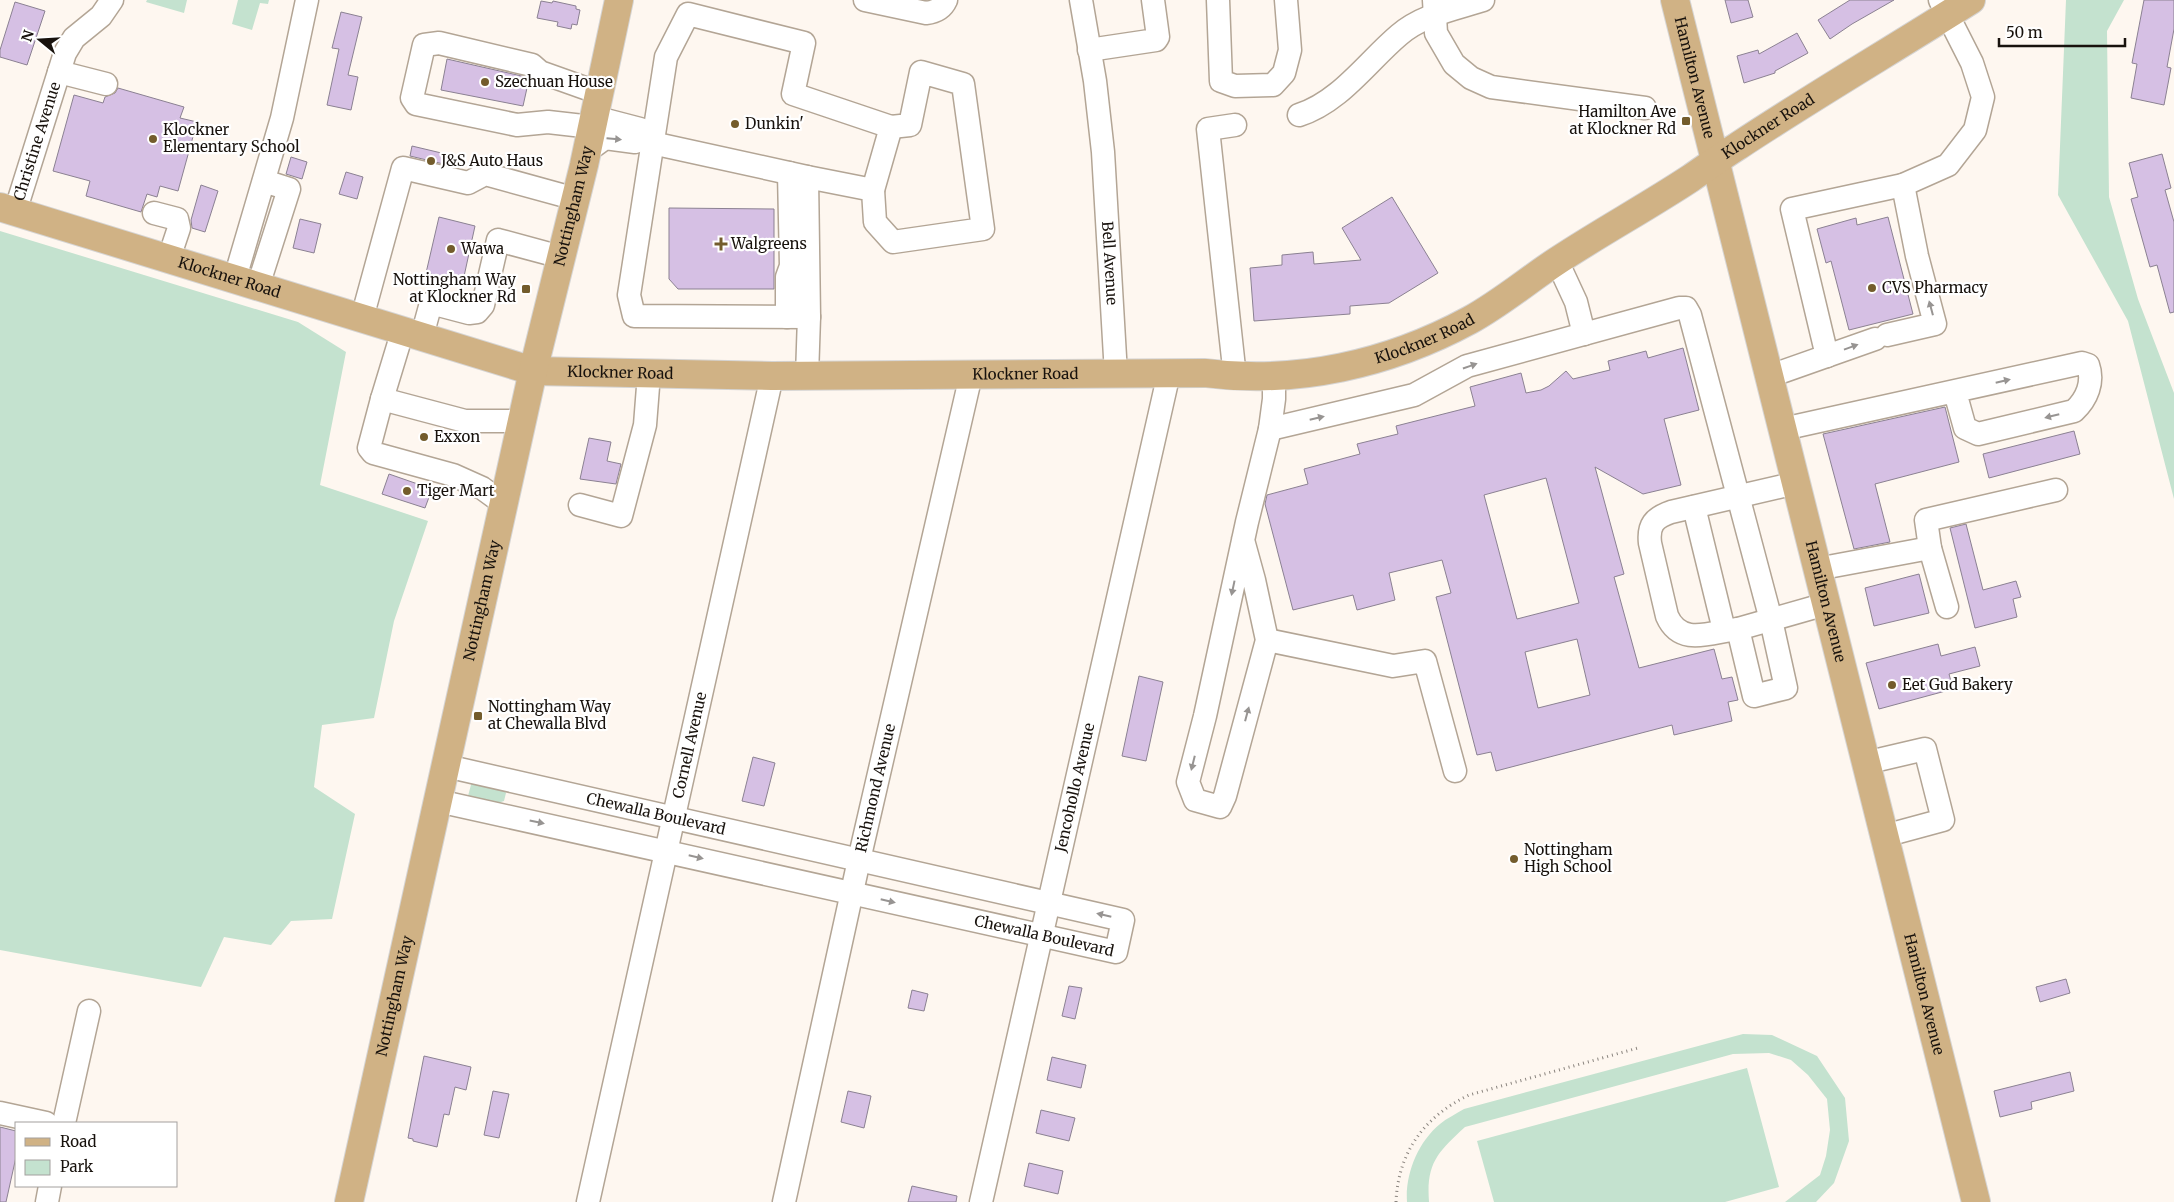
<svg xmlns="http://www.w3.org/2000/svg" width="2174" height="1202" viewBox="0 0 2174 1202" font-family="Merriweather,serif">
	<rect width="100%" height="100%" fill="#fef7f0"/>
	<path fill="#c4e2cf" d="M147 0H187L184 13 146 2Z
		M238 0H269L268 4 260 3 252 30 232 24Z
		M2066 0H2124L2107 31 2109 197 2138 299 2174 393V499L2128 321 2058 195Z
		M0 231 298 322 346 352 320 485 428 521 394 621 374 718 322 725 314 787 355 814 332 919 291 921 271 945 224 937 201 987 0 950Z
		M472 781 504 790 506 793 504 801 498 803 468 796Z
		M1743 1034 1772 1035 1817 1056 1845 1098 1849 1141 1834 1183 1816 1202H1785L1820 1175 1826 1156 1830 1130 1827 1099 1808 1075 1791 1060 1769 1053 1733 1054 1465 1127C1438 1152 1426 1163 1429 1202H1407C1405 1174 1418 1142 1440 1124 1447 1118 1456 1114 1464 1109Z
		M1747 1068 1779 1187 1725 1202H1494L1477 1141Z"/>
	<path fill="#d6c0e4" stroke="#8b8192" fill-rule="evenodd" d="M1725 0H1748L1753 17 1731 23Z
		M1850 0H1894L1852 24 1830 39 1818 20Z
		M2144 0H2174V29L2167 67 2171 68 2164 105 2131 98 2137 64 2132 63Z
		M541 1 552 3 553 1 576 6V9L580 10 577 25 572 24 571 29 557 26 558 22 537 18Z
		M15 2 45 11 27 65 0 57V50Z
		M341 12 362 17 348 75 358 77 351 110 327 105 339 49 332 48Z
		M1797 33 1808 53 1775 71V73L1744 83 1737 56 1758 50 1759 54Z
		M447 59 526 77 529 79 523 106 441 90Z
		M118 88 184 107 180 118 197 122 178 191 160 186 157 197 147 194 141 212 86 196 90 181 53 171 74 95 103 103 105 97 115 93Z
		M412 146 454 156 452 166 410 156Z
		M2162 154 2171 188 2165 190 2174 222V312L2170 313 2157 265 2150 267 2131 199 2138 197 2129 163Z
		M291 157 307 162 302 179 286 174Z
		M346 172 363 177 357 199 339 194Z
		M201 185 218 191 205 232 192 228 191 220Z
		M1392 197 1438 273 1389 303 1350 306V314L1254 321 1250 268 1282 265V255L1313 252 1314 264 1361 260 1342 228Z
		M669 208 774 209V289H678L669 279Z
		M439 217 475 226 463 281 426 273Z
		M1888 217 1913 314 1849 330 1831 261 1826 263 1817 229 1856 218 1857 225Z
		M300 219 321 224 314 253 293 248Z
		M1683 348 1699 410 1664 419 1681 485 1643 494 1595 467 1624 574 1614 577 1639 668 1714 649 1722 679 1732 677 1738 700 1728 702 1732 721 1674 735 1672 725 1496 771 1491 752 1477 755 1436 597 1451 593 1442 560 1389 573 1395 600 1357 610 1353 595 1293 610 1265 504 1267 495 1308 484 1304 469 1360 454 1357 444 1398 434 1396 426 1475 406 1470 387 1521 373 1526 393 1541 390 1549 386 1566 371 1573 379 1610 370 1608 361 1646 351 1648 358ZM1546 478 1579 603 1517 619 1484 495ZM1577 639 1590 695 1538 708 1525 652Z
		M1945 407 1959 462 1875 484 1890 542 1854 549 1823 434Z
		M2074 431 2080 454 1989 478 1983 454Z
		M589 438 611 442 607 461 621 464 616 484 580 479Z
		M389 474 432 489 425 508 382 494Z
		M1966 524 1983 590 2016 581 2021 597 2013 599 2017 617 1975 628 1950 528Z
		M1919 574 1929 613 1874 626 1865 588Z
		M1938 644 1941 656 1975 647 1980 666 1949 674 1953 689 1879 709 1866 663Z
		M1139 676 1163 682 1146 761 1122 756Z
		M753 757 775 763 764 806 742 801Z
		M2066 979 2070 993 2040 1002 2036 987Z
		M1069 986 1082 988 1075 1019 1062 1016Z
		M912 990 928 994 924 1011 908 1008Z
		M424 1056 471 1067 466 1090 455 1087 449 1115 444 1114 437 1147 413 1141V1139L408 1138Z
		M1052 1057 1086 1065 1081 1088 1047 1080Z
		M2070 1072 2074 1091 2031 1102 2032 1109 2000 1117 1994 1091Z
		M493 1091 509 1094 499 1138 484 1135Z
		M848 1091 871 1096 864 1128 841 1122Z
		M1041 1110 1075 1118 1069 1141 1036 1133Z
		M0 1127 16 1131V1157L6 1202H0Z
		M1029 1163 1063 1171 1058 1194 1024 1186Z
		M912 1186 957 1196 956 1202H908Z"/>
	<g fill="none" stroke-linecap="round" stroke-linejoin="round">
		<g stroke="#b3a595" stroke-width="25">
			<g id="minor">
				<path d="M865 0 926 13C935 12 942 9 946 0"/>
				<path id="s1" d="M1081 0 1095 81 1103 152 1116 374"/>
				<path d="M1218 0 1221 81 1235 86 1273 85 1284 73 1290 50 1286 0"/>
				<path d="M1434 0 1436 33 1454 64 1471 78 1491 87 1645 108"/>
				<path d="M1089 50 1156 40 1158 37 1153 0"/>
				<path d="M59 72 106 84"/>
				<path d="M1299 115C1340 102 1367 62 1399 35 1422 15 1455 9 1483 0"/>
				<path d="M594 117 640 129 645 139 652 143 807 177"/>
				<path d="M592 127 548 122 517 125 416 104 412 98 424 45 439 43 532 65 540 72 599 93"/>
				<path d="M587 151 605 138 635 142 644 139"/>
				<path d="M1903 185 1948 165 1975 130 1983 97 1972 63 1940 0"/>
				<path id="s2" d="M15 212 65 53 74 38 101 16 112 0"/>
				<path d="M154 213 177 219 179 228 169 258"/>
				<path d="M1557 261 1576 302 1584 334"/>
				<path d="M235 278 282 118 307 0"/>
				<path d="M258 286 289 189 264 181"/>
				<path d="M787 317V277L791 266 789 173"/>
				<path d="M809 317 634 316 629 295 666 57 688 14 804 43 793 94 891 127 873 190"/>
				<path d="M362 318 403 168 468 183 485 174 576 199"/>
				<path d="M403 330 382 399 465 421H522"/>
				<path d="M422 336 431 303 469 313 477 312 483 305 498 240 561 257"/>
				<path d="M1827 356 1792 209 1903 185 1917 256 1935 324 1887 335"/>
				<path d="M807 376 809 317 807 177 873 190 875 222 893 242 983 229 963 84 921 72 910 125 891 127"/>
				<path d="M1770 376 1875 339"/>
				<path d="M1235 377 1208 129 1235 125"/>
				<path d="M382 399 369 448 373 453 453 475 482 488 504 504"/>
				<path d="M1270 429 1414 395 1467 366 1679 308H1686L1690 315 1771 620 1786 688 1754 696 1738 629"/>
				<path d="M1783 429 2082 363 2088 365C2094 382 2087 399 2074 411L1978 434 1965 428 1955 392"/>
				<path d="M1796 483 1671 512C1654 518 1648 525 1650 543L1667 616C1681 648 1713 631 1738 629L1826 604"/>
				<path d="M580 505 621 516 645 425 649 374"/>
				<path d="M1694 507 1724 630"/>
				<path d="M1243 540 1254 580 1267 640 1225 796 1220 807 1195 800 1188 782 1205 716 1247 522 1270 429 1274 399V376"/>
				<path d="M1817 569 1930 548"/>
				<path d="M1947 607 1930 548 1926 520 2056 490"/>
				<path d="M1267 640 1393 666 1425 661 1455 771"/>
				<path d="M1865 763 1925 749 1943 820 1884 836"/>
				<path id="s3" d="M438 801 1116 952 1123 920 446 766"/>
				<path d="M0 1113 46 1123"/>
				<path d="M64 1123 89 1011"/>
				<path d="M47 1202 50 1186"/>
				<path id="s4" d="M588 1202 772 376"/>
				<path id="s5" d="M784 1202 859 860 971 375"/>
				<path id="s6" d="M981 1202 1169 373"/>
			</g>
		</g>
		<g stroke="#d5d4d3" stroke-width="30">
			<g id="major">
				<path id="s7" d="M1675 0 1976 1202"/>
				<path id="s8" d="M0 207 533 371 772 376 1205 373C1296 385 1389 364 1470 320 1501 303 1528 280 1557 261 1601 232 1647 207 1691 178 1707 167 1722 156 1738 146 1815 95 1894 49 1971 0"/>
				<path id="s9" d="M349 1202 533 371 584 165 619 0"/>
			</g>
		</g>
		<path stroke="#8a847e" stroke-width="3" stroke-dasharray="1 4" stroke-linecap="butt" d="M1396 1202C1398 1152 1425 1116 1469 1095L1638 1048"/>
		<use href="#minor" stroke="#fff" stroke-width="22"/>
		<use href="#major" stroke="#d0b285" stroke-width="28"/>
	</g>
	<defs><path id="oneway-solid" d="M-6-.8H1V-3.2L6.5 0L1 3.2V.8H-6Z" transform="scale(1.25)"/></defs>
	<g fill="#979492">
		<use href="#oneway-solid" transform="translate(614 139) rotate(5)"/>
		<use href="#oneway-solid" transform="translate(1931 308) rotate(-105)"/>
		<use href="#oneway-solid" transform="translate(1851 347) rotate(-20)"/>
		<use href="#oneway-solid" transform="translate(1470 366) rotate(-19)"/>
		<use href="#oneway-solid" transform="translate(2003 381) rotate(-13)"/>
		<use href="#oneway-solid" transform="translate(2052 416) rotate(166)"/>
		<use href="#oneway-solid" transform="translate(1317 418) rotate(-13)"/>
		<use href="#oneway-solid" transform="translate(1233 588) rotate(102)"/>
		<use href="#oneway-solid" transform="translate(1247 714) rotate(-75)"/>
		<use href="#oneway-solid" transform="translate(1193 763) rotate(104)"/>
		<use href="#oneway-solid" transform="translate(537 822) rotate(12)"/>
		<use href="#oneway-solid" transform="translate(696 857) rotate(13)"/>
		<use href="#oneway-solid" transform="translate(888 901) rotate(13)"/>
		<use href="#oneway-solid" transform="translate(1104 915) rotate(-167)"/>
	</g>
	<g fill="#735c2c" stroke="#fff" stroke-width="2">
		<circle cx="485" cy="82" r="5"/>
		<rect x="1681" y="116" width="10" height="10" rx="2.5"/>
		<circle cx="735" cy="124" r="5"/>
		<circle cx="153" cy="139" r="5"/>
		<circle cx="431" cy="161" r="5"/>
		<path d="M718.5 236.5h5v5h5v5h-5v5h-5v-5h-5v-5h5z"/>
		<circle cx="451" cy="249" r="5"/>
		<circle cx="1872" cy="288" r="5"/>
		<rect x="521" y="284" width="10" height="10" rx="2.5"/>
		<circle cx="424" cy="437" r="5"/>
		<circle cx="407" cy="491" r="5"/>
		<circle cx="1892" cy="685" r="5"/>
		<rect x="473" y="711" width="10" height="10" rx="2.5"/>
		<circle cx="1514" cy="859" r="5"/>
	</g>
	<g text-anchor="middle" stroke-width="4.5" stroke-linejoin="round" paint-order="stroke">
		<g font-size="15" fill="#18120d" stroke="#fff">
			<text dy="5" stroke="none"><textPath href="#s7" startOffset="80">Hamilton Avenue</textPath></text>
			<text dy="5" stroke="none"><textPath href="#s8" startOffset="1860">Klockner Road</textPath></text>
			<text dy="5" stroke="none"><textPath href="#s2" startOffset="74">Christine Avenue</textPath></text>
			<text dy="5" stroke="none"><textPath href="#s9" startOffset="1021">Nottingham Way</textPath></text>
			<text dy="5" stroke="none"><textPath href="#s1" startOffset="265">Bell Avenue</textPath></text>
			<text dy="5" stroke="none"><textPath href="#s8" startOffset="240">Klockner Road</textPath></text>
			<text dy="5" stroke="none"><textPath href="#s8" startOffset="1455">Klockner Road</textPath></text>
			<text dy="5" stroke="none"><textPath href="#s8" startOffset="645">Klockner Road</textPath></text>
			<text dy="5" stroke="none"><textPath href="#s8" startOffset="1050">Klockner Road</textPath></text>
			<text dy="5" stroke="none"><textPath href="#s9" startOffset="616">Nottingham Way</textPath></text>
			<text dy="5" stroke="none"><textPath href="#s7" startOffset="620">Hamilton Avenue</textPath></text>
			<text dy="5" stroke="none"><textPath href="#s4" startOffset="468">Cornell Avenue</textPath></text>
			<text dy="5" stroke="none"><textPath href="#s5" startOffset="424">Richmond Avenue</textPath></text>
			<text dy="5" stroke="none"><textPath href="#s6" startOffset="425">Jencohollo Avenue</textPath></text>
			<text transform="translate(656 814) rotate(13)" y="5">Chewalla Boulevard</text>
			<text dy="5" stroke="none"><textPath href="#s3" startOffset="621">Chewalla Boulevard</textPath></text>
			<text dy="5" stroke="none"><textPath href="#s7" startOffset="1025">Hamilton Avenue</textPath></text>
			<text dy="5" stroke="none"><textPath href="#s9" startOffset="211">Nottingham Way</textPath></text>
		</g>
		<g font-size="15" fill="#18120d" stroke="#fff" text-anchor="start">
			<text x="495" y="87">Szechuan House</text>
			<text x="1676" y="117" text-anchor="end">Hamilton Ave<tspan x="1676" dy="17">at Klockner Rd</tspan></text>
			<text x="745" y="129">Dunkin'</text>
			<text x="163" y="135">Klockner<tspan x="163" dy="17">Elementary School</tspan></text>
			<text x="441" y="166">J&amp;S Auto Haus</text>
			<text x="731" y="249">Walgreens</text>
			<text x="461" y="254">Wawa</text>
			<text x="516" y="285" text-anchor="end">Nottingham Way<tspan x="516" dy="17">at Klockner Rd</tspan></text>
			<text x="1882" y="293">CVS Pharmacy</text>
			<text x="434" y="442">Exxon</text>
			<text x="417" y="496">Tiger Mart</text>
			<text x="1902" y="690">Eet Gud Bakery</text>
			<text x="488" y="712">Nottingham Way<tspan x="488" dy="17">at Chewalla Blvd</tspan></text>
			<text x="1524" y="855">Nottingham<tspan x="1524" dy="17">High School</tspan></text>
		</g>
	</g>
	<rect x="15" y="1122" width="162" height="65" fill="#ffffff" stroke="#a3a09e"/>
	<rect x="25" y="1138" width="25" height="8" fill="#d0b285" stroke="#a3a09e"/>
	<text x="60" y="1147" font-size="15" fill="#18120d">Road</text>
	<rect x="25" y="1160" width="25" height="15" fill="#c4e2cf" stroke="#a3a09e"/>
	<text x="60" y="1172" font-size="15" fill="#18120d">Park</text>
	<g transform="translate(40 40) rotate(288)" stroke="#ffffff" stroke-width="4" paint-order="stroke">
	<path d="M0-4L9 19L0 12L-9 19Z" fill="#18120d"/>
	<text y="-8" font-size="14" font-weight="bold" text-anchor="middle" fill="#18120d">N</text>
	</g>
	<path d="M1999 38v8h126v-8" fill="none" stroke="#18120d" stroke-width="2.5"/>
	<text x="2006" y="38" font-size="15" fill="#18120d" stroke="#ffffff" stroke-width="4" paint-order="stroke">50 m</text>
</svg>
